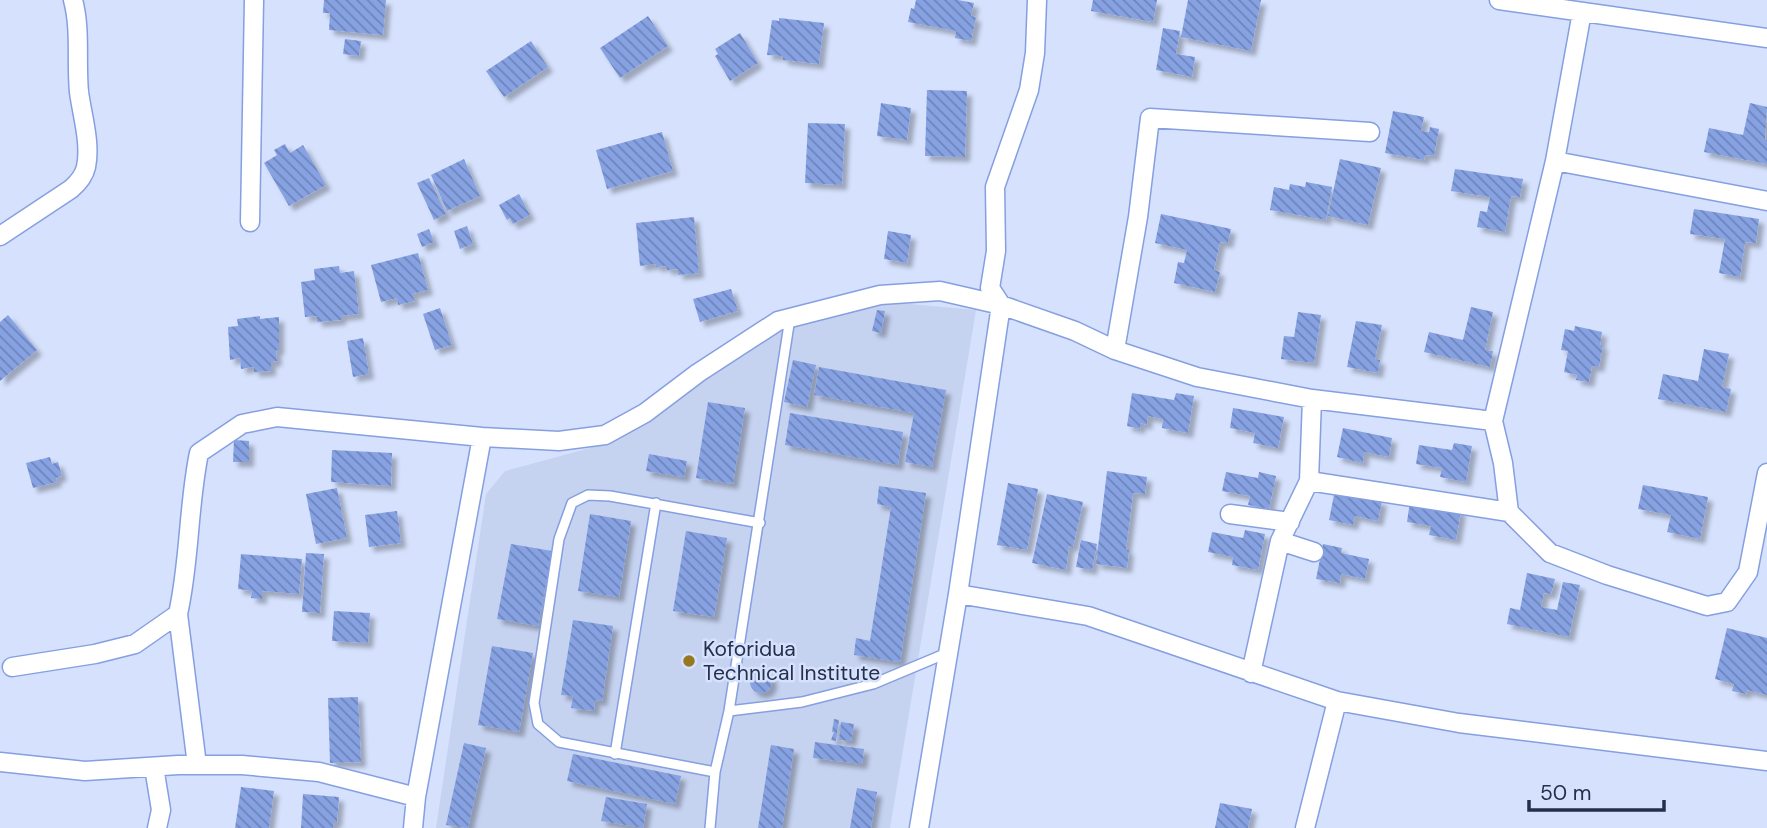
<svg xmlns="http://www.w3.org/2000/svg" width="1767" height="828" viewBox="0 0 1767 828" font-family="'DM Sans',sans-serif">
	<defs>
		<pattern id="building-back-hatch" width="6" height="6" patternUnits="userSpaceOnUse" patternTransform="scale(1.75)"><rect width="6" height="6" fill="#87a2e3"/><path d="M-1 5l2 2M0 0l6 6M5-1l2 2" fill="none" stroke="#6e84ba"/></pattern>
		<filter id="shadow"><feDropShadow dx="5" dy="5" stdDeviation="2" flood-color="#0004"/></filter>
	</defs>
	<rect width="100%" height="100%" fill="#d5e1fd"/>
	<path fill="#c5d2f0" d="M887 302 976 310 890 828H436L486 494 505 471 601 445 747 342 790 325Z"/>
	<path fill="url(#building-back-hatch)" filter="url(#shadow)" d="M324 0H386L383 35 329 30 330 13H323Z
		M916 0H958L974 3 971 16 976 17 971 41 955 38 956 31 908 22 911 8 914 9Z
		M1093 0H1157L1153 22 1091 11Z
		M1188 0H1261L1251 51 1181 37Z
		M648 16 668 46 620 78 600 48Z
		M779 18 824 23 819 64 783 60V56L767 55 772 20 779 21Z
		M1163 28 1180 31 1176 54 1195 57 1192 77 1156 70Z
		M740 33 758 63 730 81 715 56 718 54 715 49Z
		M345 39 361 41 359 56 343 54Z
		M531 41 548 67 504 97 486 71Z
		M927 90 967 91 965 157 925 156Z
		M881 103 911 108 907 140 877 136Z
		M1750 103 1767 107 1765 140H1767V164L1704 152 1709 128 1743 135Z
		M1393 111 1424 117 1421 131 1429 132 1430 127 1439 129 1434 156 1425 155 1424 160 1385 153Z
		M808 123 845 124 842 185 805 183Z
		M662 132 673 171 607 189 596 150Z
		M285 144 290 153 303 145 326 185 289 206 264 163 277 155 274 150Z
		M464 159 480 196 447 211 431 175Z
		M1340 159 1381 168 1368 225 1328 216Z
		M1455 169 1523 179 1520 197 1511 196 1505 232 1477 227 1480 211 1487 212 1490 197 1451 191Z
		M429 178 446 214 434 220 417 183Z
		M1306 182 1332 187 1326 220 1270 210 1274 187 1289 190 1290 184 1305 187Z
		M519 194 530 215 513 224 510 218 507 220 499 205Z
		M1694 209 1759 219 1756 243 1745 242 1740 277 1719 273 1725 239 1690 234Z
		M1161 214 1231 229 1228 243 1220 242 1214 270 1220 272 1215 292 1174 283 1178 262 1184 263 1187 250 1155 243Z
		M694 217 699 273 678 275V269L667 270 666 266 656 267V264L640 266 636 223Z
		M467 226 473 244 460 249 454 231Z
		M429 229 434 242 422 247 417 234Z
		M888 231 911 235 907 263 884 259Z
		M418 253 428 290 412 294 415 301 398 305 397 298 381 302 371 265Z
		M339 266 340 273 354 271 359 314 341 316V320L317 322V316L305 317 301 282 315 280 314 269Z
		M731 289 738 311 700 322 693 299Z
		M1471 307 1493 312 1485 350 1493 351 1490 367 1424 352 1429 332 1463 340Z
		M440 308 452 345 435 350 423 314Z
		M877 310 885 311 881 333 872 331Z
		M1298 312 1321 315 1314 363 1281 359 1284 336 1294 337Z
		M8 315 37 350 0 381V322Z
		M260 316V319L279 317V350H276L277 361 271 362V371L254 372V367L241 369 240 358 230 360 228 327 238 326 237 319Z
		M1356 321 1382 325 1375 359 1380 360 1378 373 1347 367Z
		M1575 326 1602 332 1600 345H1603L1599 367 1592 366 1589 382 1576 380 1577 375 1564 372 1568 351 1561 350 1565 329 1574 331Z
		M363 338 369 374 353 377 347 341Z
		M1704 349 1729 354 1722 387 1731 389 1726 412 1658 399 1663 374 1698 381Z
		M793 360 816 365 807 407 784 402Z
		M819 367 946 390 932 467 905 462 914 413 814 395Z
		M1132 393 1174 400 1176 393 1194 396 1188 433 1162 428 1163 419 1148 416 1147 425 1141 423 1140 429 1127 426Z
		M708 402 745 408 733 484 696 478Z
		M1233 408 1284 417 1278 448 1253 443 1255 433 1230 428Z
		M790 413 903 432 898 465 785 445Z
		M1343 428 1392 438 1389 457 1364 452 1363 463 1337 457Z
		M234 440 249 441V462H233Z
		M1454 443 1472 446 1466 482 1440 477 1442 468 1416 464 1419 445 1452 450Z
		M332 450 392 453 391 486 331 482Z
		M649 454 687 461 684 477 646 471Z
		M50 457 52 464 58 462 62 476 56 478 57 482 33 488 26 463Z
		M1107 471 1147 477 1145 494 1133 493 1126 550H1129L1127 568 1096 564Z
		M1226 472 1258 478 1259 472 1276 476 1269 509 1248 505 1250 496 1222 491Z
		M1008 483 1038 489 1027 550 997 545Z
		M1643 485 1708 497 1700 539 1667 532 1671 515 1638 509Z
		M879 486 926 493 900 662 854 655 856 638 870 641 891 507 877 504Z
		M337 488 347 538 316 544 306 494Z
		M1335 490 1382 501 1378 521 1355 516 1353 525 1329 520Z
		M1047 494 1083 502 1073 547 1069 546 1066 570 1032 563Z
		M1410 501 1461 510 1456 540 1429 535 1431 526 1407 522Z
		M397 511 401 543 369 547 365 515Z
		M590 514 631 521 619 597 578 591Z
		M1245 530 1265 534 1258 570 1232 565 1233 557 1208 552 1212 532 1243 538Z
		M686 531 727 538 714 617 673 611Z
		M1081 540 1097 544 1092 570 1076 567Z
		M511 544 552 551 538 626 497 619Z
		M1323 544 1342 548 1341 553 1369 559 1365 579 1341 574 1340 583 1316 579Z
		M306 553 324 554 320 613 302 612Z
		M241 554 302 559 299 594 262 591V599L251 598 252 591 238 589Z
		M1527 573 1555 579 1551 594 1544 593 1541 607 1557 610 1563 582 1580 585 1569 637 1507 624 1510 608 1520 610Z
		M334 611 370 613 368 643 332 641Z
		M573 620 613 626 602 701 595 700 594 711 571 708 573 696 561 695Z
		M1727 628 1767 638V695L1747 690 1746 694 1732 691 1734 684 1715 679Z
		M492 646 533 653 519 732 478 725Z
		M750 682a11 11 0 1 1 22 0a11 11 0 1 1-22 0Z
		M358 697 361 762 330 763 328 698Z
		M834 719 839 720 836 741 831 740 834 732H832Z
		M841 722 854 724 851 741 839 740Z
		M815 742 864 749 862 764 813 758Z
		M464 743 486 748 468 828 446 825Z
		M771 745 794 749 782 828H758Z
		M573 754 681 776 675 804 567 781Z
		M241 787 274 791 269 828H235Z
		M857 788 877 792 871 828H850Z
		M303 794 339 797 337 822H334L333 828H301Z
		M606 797 647 804 643 828 601 821Z
		M1220 803 1252 809 1248 828H1215Z"/>
	<g fill="none" stroke-linecap="round" stroke-linejoin="round">
		<g stroke="#859fe0" stroke-width="12">
			<path id="service" d="M729 711 802 702 873 684 947 653
				M615 754 656 503
				M715 772 559 742 538 724 534 703 559 539 572 503 588 495 610 496 760 523
				M710 828 715 772 729 711 790 318"/>
		</g>
		<g stroke="#859fe0" stroke-width="21">
			<path id="minor" d="M1499 0 1767 38
				M1555 161 1767 201
				M250 222 254 0
				M0 236 71 189C78 183 84 176 86 167 91 143 82 115 79 92 76 61 81 30 73 0
				M1115 350 1138 217 1150 118 1370 132
				M1493 421 1555 161 1582 12
				M1309 481 1509 512
				M1230 514 1290 522
				M1280 541 1314 552
				M958 594 1088 616 1337 701 1459 723 1767 761
				M178 614 197 765
				M12 667 95 654 135 644 178 614C190 561 188 506 199 453L242 424 277 417 482 437
				M1251 673 1280 541 1309 481 1312 399
				M0 762 85 771 178 765H242L319 772 416 797 482 437 559 441 605 435 645 413 698 373 778 321 880 295 940 291 1001 305 1075 331 1115 350 1197 377 1312 399 1493 421 1503 463 1509 512 1550 553 1607 575 1707 606 1727 602 1748 572 1767 473
				M154 767 161 810 157 828
				M413 828 416 797
				M919 828 958 594 1001 305 990 288 996 251 995 187 1029 90 1035 53 1037 0
				M1305 828 1337 701"/>
		</g>
		<use href="#service" stroke="#fff" stroke-width="9"/>
		<use href="#minor" stroke="#fff" stroke-width="18"/>
	</g>
	<circle fill="#977720" stroke="#d5e1fd" stroke-width="2.5" cx="689" cy="661" r="7"/>
	<g text-anchor="middle" stroke-width="5" stroke-linejoin="round" paint-order="stroke">
		<g font-size="21" fill="#242f49" stroke="#d5e1fd" text-anchor="start">
			<text x="703" y="656">Koforidua<tspan x="703" dy="24">Technical Institute</tspan></text>
		</g>
	</g>
	<path d="M1529 800v10h135v-10" fill="none" stroke="#242f49" stroke-width="3.5"/>
	<text x="1540" y="800" font-size="21" fill="#242f49" stroke="#d5e1fd" stroke-width="5" paint-order="stroke">50 m</text>
</svg>
